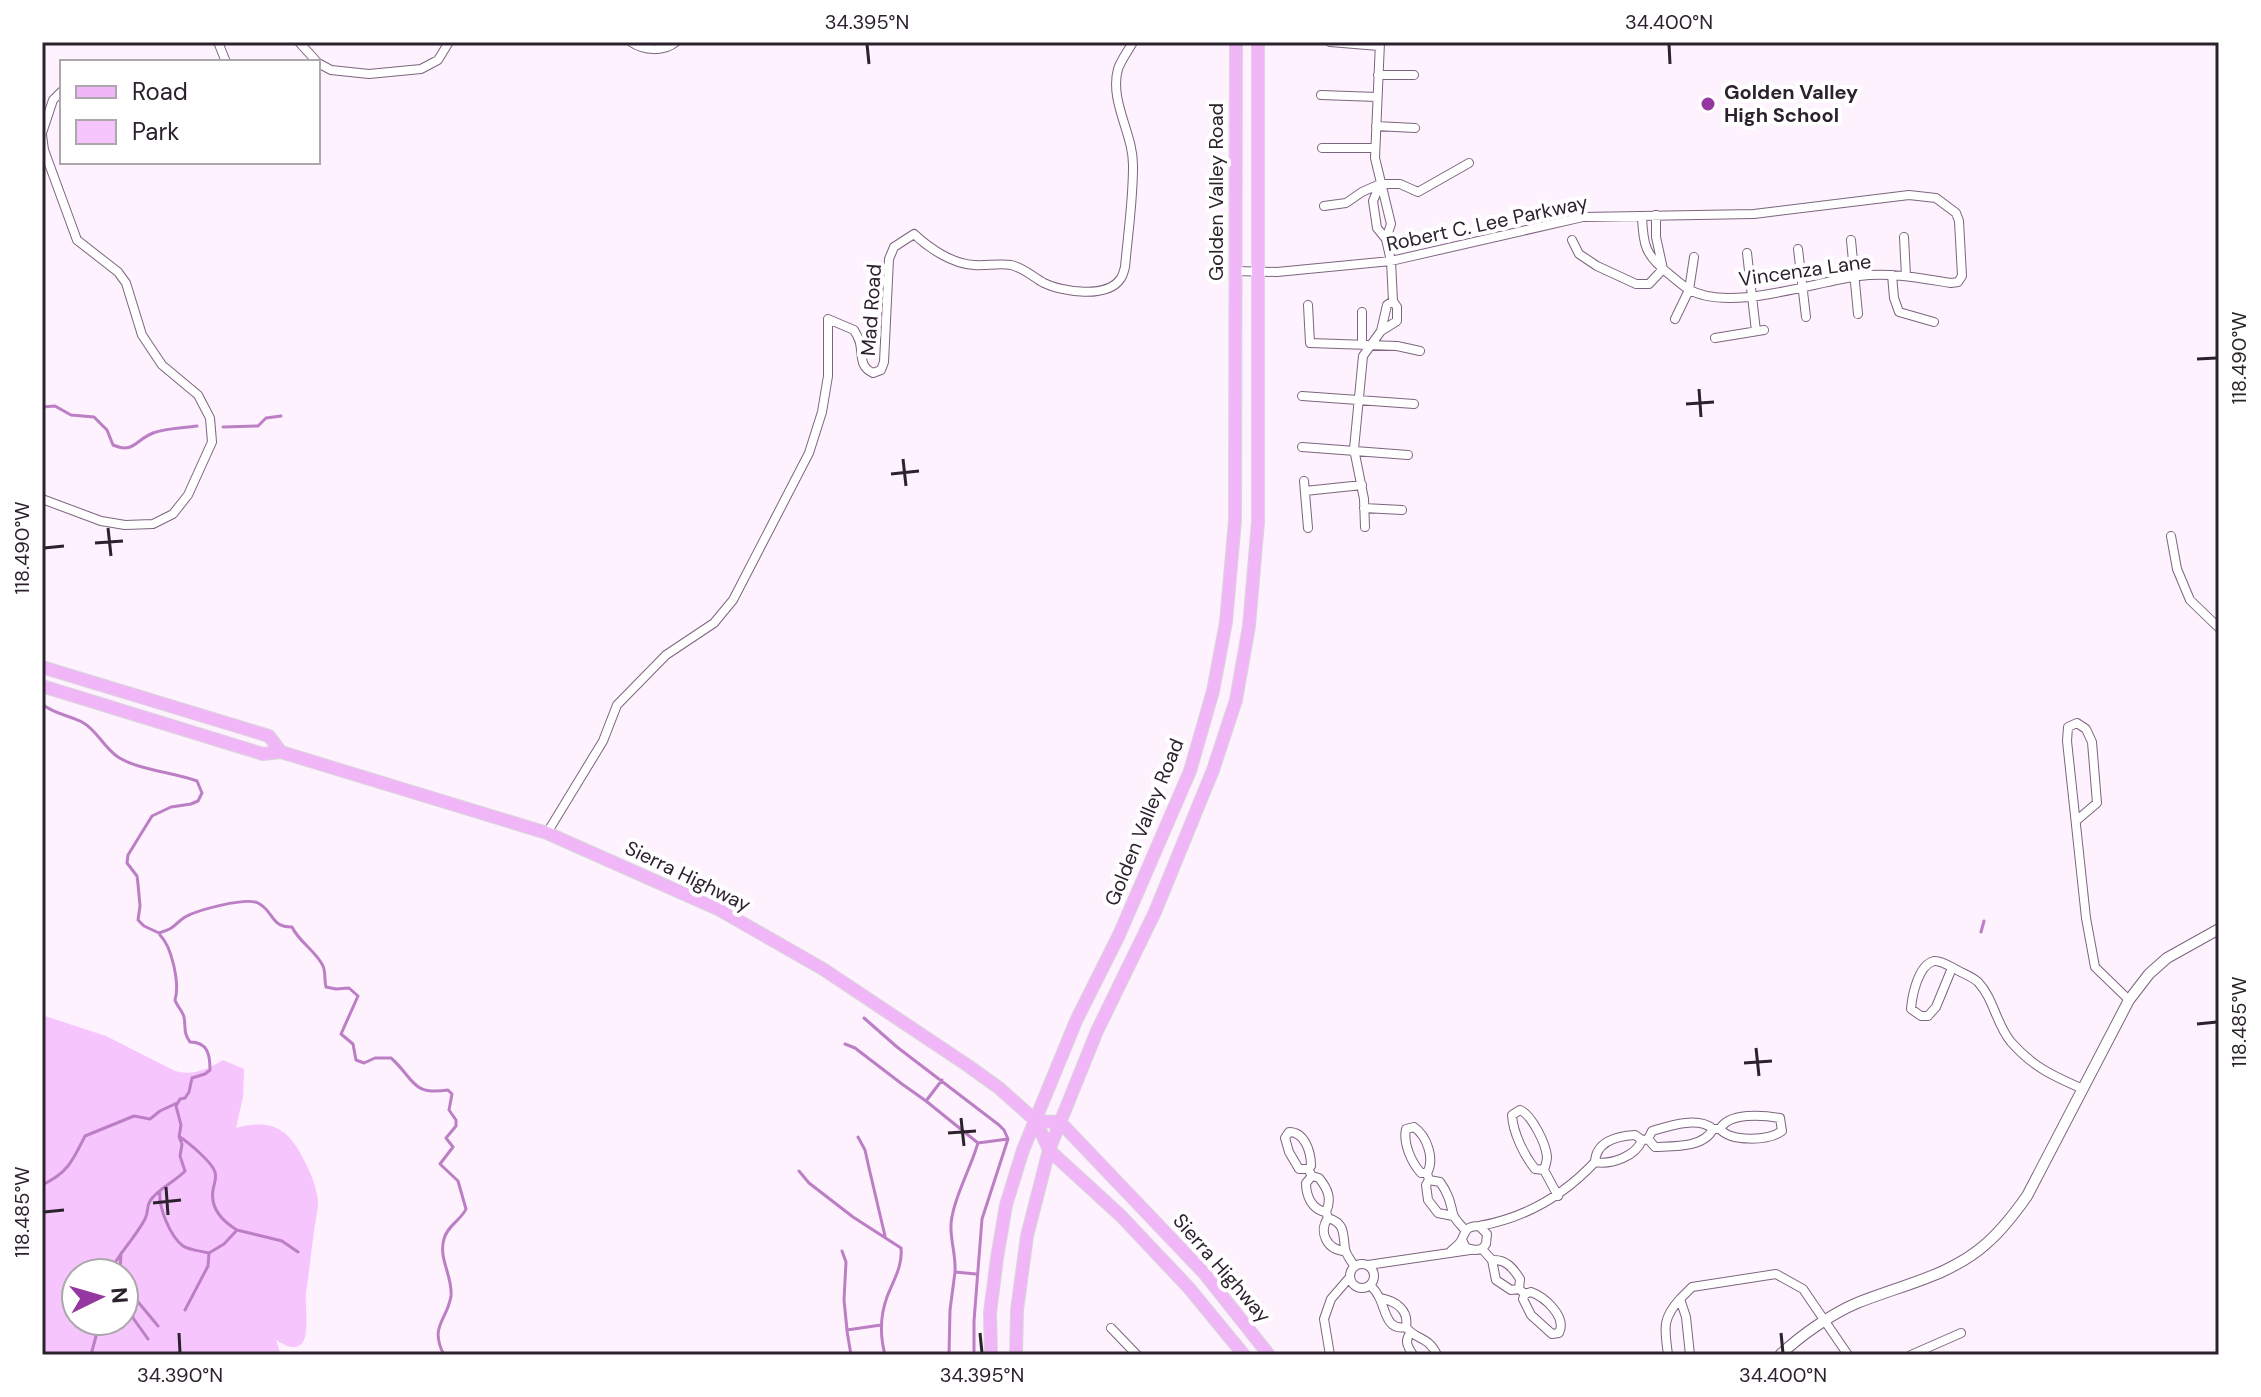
<svg xmlns="http://www.w3.org/2000/svg" width="2261" height="1397" viewBox="0 0 2261 1397" font-family="'DM Sans',sans-serif">
	<rect width="100%" height="100%" fill="#fdf2fe"/>
	<path fill="#f7c5fd" fill-rule="evenodd" d="M42 1015 106 1036 175 1071C193 1076 208 1069 223 1060L244 1069 243 1097 236 1128C276 1117 291 1132 307 1166 312 1176 317 1190 318 1201 318 1211 315 1222 314 1232 311 1252 309 1273 306 1293 305 1306 309 1332 303 1342 296 1352 284 1345 276 1340L281 1355H42ZM76 1273H124V1321H76Z"/>
	<g fill="none" stroke-linecap="round" stroke-linejoin="round">
		<path stroke="#bc7ec5" stroke-width="3" d="M42 407 55 406 71 415 94 417 107 430 113 445C134 454 135 440 153 433 166 428 184 428 197 426
			M223 427 258 426 266 418 281 416
			M42 704C54 714 68 715 82 722 97 730 104 748 118 757 138 770 173 772 197 781L202 793 198 801 191 804 171 807 152 816 128 855 127 863 137 876 138 884 140 906 138 920 144 926 159 933C176 928 173 925 185 917 197 910 246 897 258 903 274 911 270 927 292 927 299 942 316 951 323 966 326 973 324 980 326 987L336 989 349 988 358 996 341 1034 353 1044 356 1060 364 1063 375 1058H391C414 1078 411 1096 448 1090L452 1094 449 1110 456 1120V1126L446 1138 453 1147 440 1164 458 1181 466 1209C461 1220 447 1226 444 1239 438 1258 453 1277 451 1296 447 1321 429 1326 444 1355
			M1981 932 1984 921
			M864 1018 897 1047 999 1125 1004 1130 1008 1139 982 1219 974 1321V1355
			M845 1044 855 1048 902 1084 926 1101 942 1080
			M926 1101 978 1143
			M180 1137C189 1143 212 1162 215 1172 217 1179 214 1183 213 1190 210 1209 222 1221 237 1230
			M858 1137 865 1150 869 1168 885 1236
			M799 1171 809 1183 853 1217 901 1248C903 1266 893 1281 887 1297 880 1316 880 1336 885 1355
			M42 1185C68 1173 73 1160 85 1136L134 1116 150 1119 160 1111 177 1103
			M160 1191C158 1207 170 1236 183 1246 189 1250 201 1251 209 1253L224 1244 237 1230 282 1241 298 1252
			M842 1251 846 1262 844 1300 847 1330 881 1325
			M955 1272C956 1256 951 1243 951 1228 950 1207 969 1171 976 1149L978 1143 1008 1139
			M109 1273C119 1253 135 1238 145 1219 149 1212 146 1207 150 1201 156 1190 176 1181 185 1171L180 1156 182 1144 179 1137 181 1125 176 1106 180 1099 185 1098 189 1092 192 1078 205 1074 210 1070C210 1055 208 1042 190 1042 183 1033 186 1027 184 1017 183 1012 177 1006 175 1000 180 984 172 947 160 935
			M120 1273 121 1253
			M124 1285 158 1326
			M130 1292 133 1318 148 1339
			M185 1310 208 1266 209 1253
			M847 1331 851 1355
			M91 1355 100 1321
			M949 1355 950 1310 955 1272 976 1274"/>
		<g stroke="#7c657f" stroke-width="10">
			<path id="minor" d="M218 42 226 62
				M299 42 317 62
				M631 42C644 51 664 52 676 42
				M1330 42 1379 46
				M1380 42 1375 158 1391 224 1386 239
				M318 63 331 70 369 74 421 69 438 60 449 42
				M1378 75H1414
				M1321 95 1377 97
				M1376 126 1415 128
				M42 133 53 100 62 91
				M42 135 44 150 77 240 118 272 126 283 142 335 162 365 198 395 210 418 212 442 188 495 173 514 153 524 125 525 101 521 42 499
				M1322 148H1375
				M1324 206 1346 203 1362 192 1380 184H1400L1418 192 1469 163
				M1656 215V237L1663 269
				M1904 237 1906 276
				M1572 240 1579 254 1597 266 1636 284H1649L1663 269
				M1851 240 1858 314
				M1798 249 1806 317
				M1747 253 1756 331
				M1236 271 1277 272 1391 261 1583 217 1754 214 1909 195 1936 198 1956 213 1959 221 1962 276 1958 282 1951 283C1920 278 1890 272 1859 276 1813 282 1729 313 1688 289 1682 285 1675 279 1669 274 1645 255 1643 245 1642 216
				M1892 275 1894 298 1899 312 1934 322
				M1308 305 1310 343 1397 346 1420 351
				M1362 312V344
				M1675 319 1689 290 1694 257
				M1381 331 1387 305 1393 301
				M1715 338 1764 330
				M1302 396 1414 404
				M1302 447 1408 455
				M1304 481 1308 528
				M1305 491 1362 485
				M1364 508 1402 510
				M1365 527 1364 499 1354 449 1363 356 1381 331 1397 321V307L1393 301 1391 261 1386 239 1377 228 1373 201 1380 184
				M2171 536 2177 569 2190 600 2219 628
				M2077 820 2097 803 2092 742 2086 729 2077 723 2068 727 2067 741 2086 918 2095 967 2129 1000
				M547 833 603 741 617 705 666 655 714 623 733 600 809 453 822 412 828 376V319L854 330C856 334 859 338 860 343 863 357 859 366 873 373L881 370 884 362 889 259 894 247 914 234C929 248 952 264 974 265 986 266 999 263 1011 265 1024 268 1033 277 1044 283 1062 292 1108 299 1121 278 1123 275 1124 271 1125 267 1128 234 1133 200 1133 167 1134 134 1109 102 1118 69 1121 60 1128 51 1133 42
				M1952 968 1936 1007 1928 1016H1921L1911 1009C1912 996 1918 965 1934 961 1941 960 1951 967 1957 970 1964 974 1973 977 1978 982 1994 999 1996 1024 2011 1042 2033 1067 2053 1076 2083 1089
				M1648 1139 1655 1147C1673 1146 1704 1148 1713 1129
				M1595 1162C1612 1165 1636 1156 1642 1140
				M1308 1169H1299L1289 1152 1285 1138 1289 1132C1305 1132 1311 1152 1311 1166L1308 1169 1312 1176 1319 1178C1328 1189 1332 1199 1326 1212L1328 1218C1318 1232 1327 1250 1345 1251
				M1544 1170 1535 1169C1524 1155 1513 1133 1512 1115L1520 1110C1532 1115 1546 1144 1547 1157 1547 1160 1545 1167 1544 1170L1558 1196
				M1427 1173C1435 1159 1427 1136 1414 1127L1406 1129C1403 1143 1411 1162 1421 1173H1427L1429 1180 1426 1185 1428 1200 1438 1213 1453 1216
				M1312 1176 1306 1183C1306 1196 1312 1210 1326 1212
				M1429 1180 1440 1182C1448 1193 1450 1201 1453 1214 1455 1220 1461 1225 1465 1230
				M1328 1218C1345 1223 1343 1233 1345 1249 1346 1255 1351 1260 1354 1266
				M1479 1226C1525 1218 1563 1196 1595 1162 1596 1142 1616 1136 1635 1135L1642 1140 1648 1139 1652 1131C1669 1126 1698 1116 1713 1129H1720C1729 1112 1763 1115 1780 1118L1782 1131C1768 1141 1731 1142 1720 1129
				M1482 1249 1492 1260 1496 1280 1511 1290 1519 1289 1525 1294 1523 1299 1531 1315 1552 1334 1559 1333C1567 1317 1545 1297 1531 1292L1525 1294
				M1450 1252C1454 1248 1460 1244 1462 1239 1466 1230 1467 1226 1479 1226L1487 1234 1486 1244 1482 1249 1475 1250 1466 1248 1462 1240
				M1492 1260C1506 1259 1513 1268 1520 1279L1519 1289
				M1350 1276a12 12 0 1 1 24 0a12 12 0 1 1-24 0Z
				M1368 1265 1470 1250
				M1371 1286C1374 1289 1377 1293 1379 1297 1386 1310 1386 1331 1406 1327
				M1380 1298C1396 1301 1409 1310 1406 1327 1415 1340 1429 1336 1437 1355
				M1680 1299 1692 1287 1776 1274 1803 1289 1848 1355
				M1111 1328 1137 1355
				M1410 1334C1404 1341 1408 1347 1413 1355
				M1330 1355 1324 1319 1331 1299 1350 1277
				M1668 1355C1665 1329 1661 1320 1680 1299L1686 1317 1690 1355
				M1911 1355 1961 1333"/>
		</g>
		<g stroke="#7c657f" stroke-width="12">
			<path id="tertiary" d="M1780 1355C1800 1336 1831 1314 1857 1303 1901 1285 1951 1276 1987 1243 2003 1229 2015 1213 2027 1196L2129 1000 2149 974 2167 958 2219 929"/>
		</g>
		<g stroke="#d9d7d9" stroke-width="14">
			<path id="primary" d="M42 667 269 736 281 752
				M42 686 263 754 281 752 547 833 718 909 823 969 967 1065 999 1088 1036 1121 1049 1150 1121 1216 1189 1288 1244 1355
				M1036 1121 1060 1122 1204 1273 1269 1355
				M991 1355 990 1313 997 1258 1006 1205 1023 1150 1076 1021 1119 935 1190 771 1213 691 1226 622 1235 520 1236 42
				M1016 1355 1017 1310 1027 1236 1049 1150 1097 1031 1155 912 1213 770 1236 700 1249 626 1258 522V42"/>
		</g>
		<use href="#minor" stroke="#fff" stroke-width="8"/>
		<use href="#tertiary" stroke="#fff" stroke-width="10"/>
		<use href="#primary" stroke="#f0b6f8" stroke-width="12"/>
	</g>
	<path fill="none" stroke="#2c222d" stroke-width="3" d="M867 44 869 64M1669 44 1670 64M2197 359 2217 358M1699 389 1701 417M1686 404 1714 402M903 459 906 486M891 474 919 471M108 528 111 556M95 543 123 541M44 548 64 546M2197 1024 2217 1022M1756 1048 1759 1076M1744 1063 1772 1061M961 1118 964 1146M948 1133 976 1131M166 1187 168 1215M153 1203 181 1200M44 1212 64 1210M179 1333 180 1353M980 1333 982 1353M1781 1333 1783 1353"/>
	<circle fill="#9437a1" stroke="#fff" stroke-width="3" cx="1708" cy="104" r="8"/>
	<g text-anchor="middle" stroke-width="8" stroke-linejoin="round" paint-order="stroke">
		<g font-size="20" font-weight="bold" fill="#2c222d" stroke="#fff" text-anchor="start">
			<text x="1724" y="99">Golden Valley<tspan x="1724" dy="23">High School</tspan></text>
		</g>
		<g font-size="20" fill="#2c222d" stroke="#fff">
			<text transform="translate(1216 192) rotate(-90)" y="7">Golden Valley Road</text>
			<text transform="translate(1487 223) rotate(-12)" y="7">Robert C. Lee Parkway</text>
			<text transform="translate(1805 270) rotate(-8)" y="7">Vincenza Lane</text>
			<text transform="translate(871 310) rotate(-86)" y="7">Mad Road</text>
			<text transform="translate(1144 822) rotate(-68)" y="7">Golden Valley Road</text>
			<text transform="translate(688 876) rotate(26)" y="7">Sierra Highway</text>
			<text transform="translate(1222 1268) rotate(49)" y="7">Sierra Highway</text>
		</g>
	</g>
	<rect width="2261" height="1397" fill="none" stroke="#ffffff" stroke-width="88"/>
	<rect x="60" y="60" width="260" height="104" fill="#ffffff" stroke="#aba7ab" stroke-width="2"/>
	<rect x="76" y="86" width="40" height="12" fill="#f0b6f8" stroke="#aba7ab" stroke-width="2"/>
	<text x="132" y="100" font-size="24" fill="#2c222d">Road</text>
	<rect x="76" y="120" width="40" height="24" fill="#f7c5fd" stroke="#aba7ab" stroke-width="2"/>
	<text x="132" y="140" font-size="24" fill="#2c222d">Park</text>
	<g transform="translate(100 1297) rotate(85)"><circle r="38" fill="#ffffff" stroke="#aba7ab" stroke-width="2"/>
	<path d="M0-6L14 30L0 20L-14 30Z" fill="#9437a1"/>
	<text y="-12" font-size="22" font-weight="bold" text-anchor="middle" fill="#2c222d">N</text>
	</g>
	<rect x="44" y="44" width="2173" height="1309" fill="none" stroke="#2c222d" stroke-width="3"/>
	<g font-size="20" text-anchor="middle" fill="#2c222d">
		<text x="867" y="29">34.395°N</text>
		<text x="1669" y="29">34.400°N</text>
		<text transform="translate(2239 358) rotate(-90)" y="7">118.490°W</text>
		<text transform="translate(22 548) rotate(-90)" y="7">118.490°W</text>
		<text transform="translate(2239 1022) rotate(-90)" y="7">118.485°W</text>
		<text transform="translate(22 1212) rotate(-90)" y="7">118.485°W</text>
		<text x="180" y="1382">34.390°N</text>
		<text x="982" y="1382">34.395°N</text>
		<text x="1783" y="1382">34.400°N</text>
	</g>
</svg>
